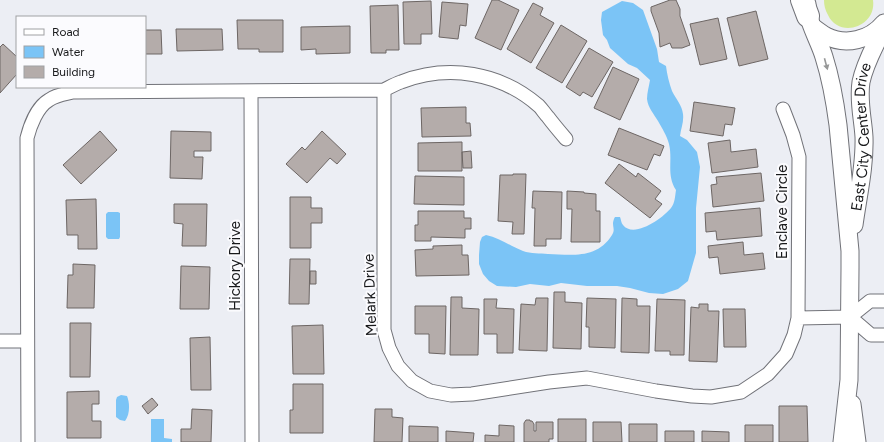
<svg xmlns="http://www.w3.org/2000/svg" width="884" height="442" viewBox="0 0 884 442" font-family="Figtree,sans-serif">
	<rect width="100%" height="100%" fill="#eceef4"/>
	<path fill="#d3e992" d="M824 0H873C877 27 839 39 828 15 825 10 824 5 824 0Z"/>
	<path fill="#7bc4f6" d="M622 1 633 3 643 10 657 49 659 62 666 66C667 74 669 83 672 91 676 99 682 105 683 114 684 122 681 128 680 136L687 140 697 152 700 167 696 208V253L688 281 678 289 663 294 649 293 630 288 617 286H587L561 283 549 286 530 284 516 287 497 286 489 281 483 274 479 264V255L480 242 482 237 486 235C500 238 510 246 523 251 531 254 540 253 548 254 572 255 597 259 612 235 615 230 613 228 613 223 613 222 614 218 615 217H620C621 219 621 223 623 225 634 239 663 218 671 208 675 203 675 196 676 190 666 174 673 161 669 144 667 136 662 128 658 121 654 114 648 108 647 99 647 93 649 86 650 80L637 68 628 64 610 48 607 40 603 35 601 20 602 12Z
		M108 212H118L120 213V237L119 239H108L106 237V214Z
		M121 395 127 396C130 403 130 415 125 421L120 420 116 417V400L117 397Z
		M151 419H164V438L172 439V442H151Z"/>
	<path fill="#b4acaa" stroke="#6d6664" d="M492 0H498L519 10 501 50 475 38Z
		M670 0H676L680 9V16L690 45 682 48H672L670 43 660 47 659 33 651 11V7Z
		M431 1 432 34H421V44H404L403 2Z
		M442 2 468 4 466 26 460 25 458 39 439 37Z
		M533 3 543 8 540 15 554 23 531 63 507 49Z
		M398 5 399 50H386V53H371L370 6Z
		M756 11 768 59 739 66 727 18Z
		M718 18 727 59 700 65 690 24Z
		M237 20H283V52H259V49H238Z
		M561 25 587 41 562 83 536 68Z
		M350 26V53L316 54V49L301 50V27Z
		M176 29H222L223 50 177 51Z
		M145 30H161L162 54H145Z
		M3 44 17 57V74L0 93V47Z
		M589 48 613 62 592 97 583 92 580 96 566 87Z
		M613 67 639 79 620 120 594 108Z
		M694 102 735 108 732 125 725 124 723 136 690 131Z
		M466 107V123H470L471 136 422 137 421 108Z
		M619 128 664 146 660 156 654 154 647 170 608 155Z
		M100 131 117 150 81 184 63 165Z
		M171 131 211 132V151H194V157H203L202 179 170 178Z
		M322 131 346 154 337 164 330 158 307 183 286 164 302 147 305 150Z
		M730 140 731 152 756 149 758 167 712 173 708 143Z
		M462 142V171H418V143Z
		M471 151 472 168H463L462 152Z
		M619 164 636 177 638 173 661 191 655 199 662 204 650 218 605 183Z
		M761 173 764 201 713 207 711 185 717 184 716 177Z
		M513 174H526L524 234H512L513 222 498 221 500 175H513Z
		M415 176 464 177V205L414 204Z
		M533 191 562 192 561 239H546V246H534L535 208H532Z
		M567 191 584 192V193L596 194V211H600V242H571L572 209H567Z
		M290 197H311V208H322V223H311V248H290Z
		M96 199 97 249H78V235H67L66 200Z
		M174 204H207L206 246H182L183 224 174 223Z
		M760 208 762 236 717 240 716 231 706 232 705 213Z
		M418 211H464V218H471V229H465V238L431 237V241H415V225H418Z
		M743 242 744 255 763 253 765 269 720 274 718 257 709 258 708 246Z
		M462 245V255H468L469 275 416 276 415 250 433 249V246Z
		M290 259H310L309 304H289Z
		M73 264 95 265 94 308H67L68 275H73Z
		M181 266 210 267 209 309H180Z
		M310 271H316V284H310Z
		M554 292H565V302L582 303 581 349 553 348Z
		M451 297H462V308L479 309 478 355H450Z
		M536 298H548L547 351 519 350 521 304 535 305Z
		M587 298 616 299 615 348 589 347V327H586Z
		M622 298 637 299V306H650L649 353 621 352Z
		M484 299H497L496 308 514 309 513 353H497V334H484Z
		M657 299 685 300 684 355H670V351H655Z
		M699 304H708V311H719L717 362 689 361 691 307 699 308Z
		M415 306H446L445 354 429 353V334H415Z
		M723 309H745L746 347H724Z
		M70 323H91L90 377H70Z
		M323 325 324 374H293L292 326Z
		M210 337 211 390H191L190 338Z
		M293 384H323V433H290V410H293Z
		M99 391V404H92V421H101V438H67V392Z
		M152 398 158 405 148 414 142 406Z
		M779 406H807L808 442H779Z
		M192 409 212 410 211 442H181V429H191Z
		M375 409H392V417L403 418 402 442H374Z
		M558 419H586V442H558Z
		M526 420H530V421H532L534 424V431H536V422H553V439H549V442H524V423Z
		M593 422H621L622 442H593Z
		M629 424H657V442H629Z
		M499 425 514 426V442H485V435L499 436Z
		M745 425H773V442H745Z
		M409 426 438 427V442H409Z
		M446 431 474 433 473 442H446Z
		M665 431H694V442H665Z
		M702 431 729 432V442H702Z"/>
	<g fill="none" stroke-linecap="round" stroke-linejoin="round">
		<g stroke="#717278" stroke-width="15">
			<path id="minor" d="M384 90V330L389 348 398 366 412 381 430 391 451 395 472 394 549 382 587 378 656 391 692 396 711 397 741 392 768 374 786 354 794 335 798 318 799 157 793 135 783 109
				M251 91 252 442
				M850 317 871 335H884
				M850 317 870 301H884
				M798 318 850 317
				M0 341H27
				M28 442 27 138C30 126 37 107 49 100 56 95 65 94 73 92L384 90C390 87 395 84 401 82 448 64 500 72 539 106 542 109 545 114 548 117 554 125 560 132 566 139"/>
		</g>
		<g stroke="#717278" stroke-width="19">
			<g id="tertiary">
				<path d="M807 4C807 22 819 40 824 57 831 79 835 102 838 125L850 251V268L849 380 842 442"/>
				<path d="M813 27C817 30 821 33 826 36 846 46 870 40 884 23"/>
				<path id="s1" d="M854 225C858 196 865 166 864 137 863 119 858 101 861 82 865 62 876 45 884 26"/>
				<path d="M852 404 857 442"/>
			</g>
		</g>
		<g stroke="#717278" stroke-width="24">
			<path id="motorway" d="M802 0 808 16"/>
		</g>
		<use href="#minor" stroke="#fff" stroke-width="13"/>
		<use href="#tertiary" stroke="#fff" stroke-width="17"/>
		<use href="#motorway" stroke="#fff" stroke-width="22"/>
	</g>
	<defs><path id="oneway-solid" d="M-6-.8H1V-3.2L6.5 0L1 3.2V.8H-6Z"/></defs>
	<use fill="#979898" href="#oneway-solid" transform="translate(826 64) rotate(75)"/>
	<g text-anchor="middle" stroke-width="4" stroke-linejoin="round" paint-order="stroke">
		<g font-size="15" fill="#18191b" stroke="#fbfbfe">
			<text dy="5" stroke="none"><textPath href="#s1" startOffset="89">East City Center Drive</textPath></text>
			<text transform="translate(782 212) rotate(-90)" y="5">Enclave Circle</text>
			<text transform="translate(235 266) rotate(-90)" y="5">Hickory Drive</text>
			<text transform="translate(370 295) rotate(-92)" y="5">Melark Drive</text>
		</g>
	</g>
	<rect x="16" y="16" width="130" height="72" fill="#fbfbfe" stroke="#a0a1a3"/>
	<rect x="24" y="29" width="20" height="6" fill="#ffffff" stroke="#a0a1a3"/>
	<text x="52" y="36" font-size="12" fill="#18191b">Road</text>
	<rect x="24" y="46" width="20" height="12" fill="#7bc4f6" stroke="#a0a1a3"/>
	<text x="52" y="56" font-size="12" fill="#18191b">Water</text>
	<rect x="24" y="66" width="20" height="12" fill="#b4acaa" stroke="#a0a1a3"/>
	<text x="52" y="76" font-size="12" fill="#18191b">Building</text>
</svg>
